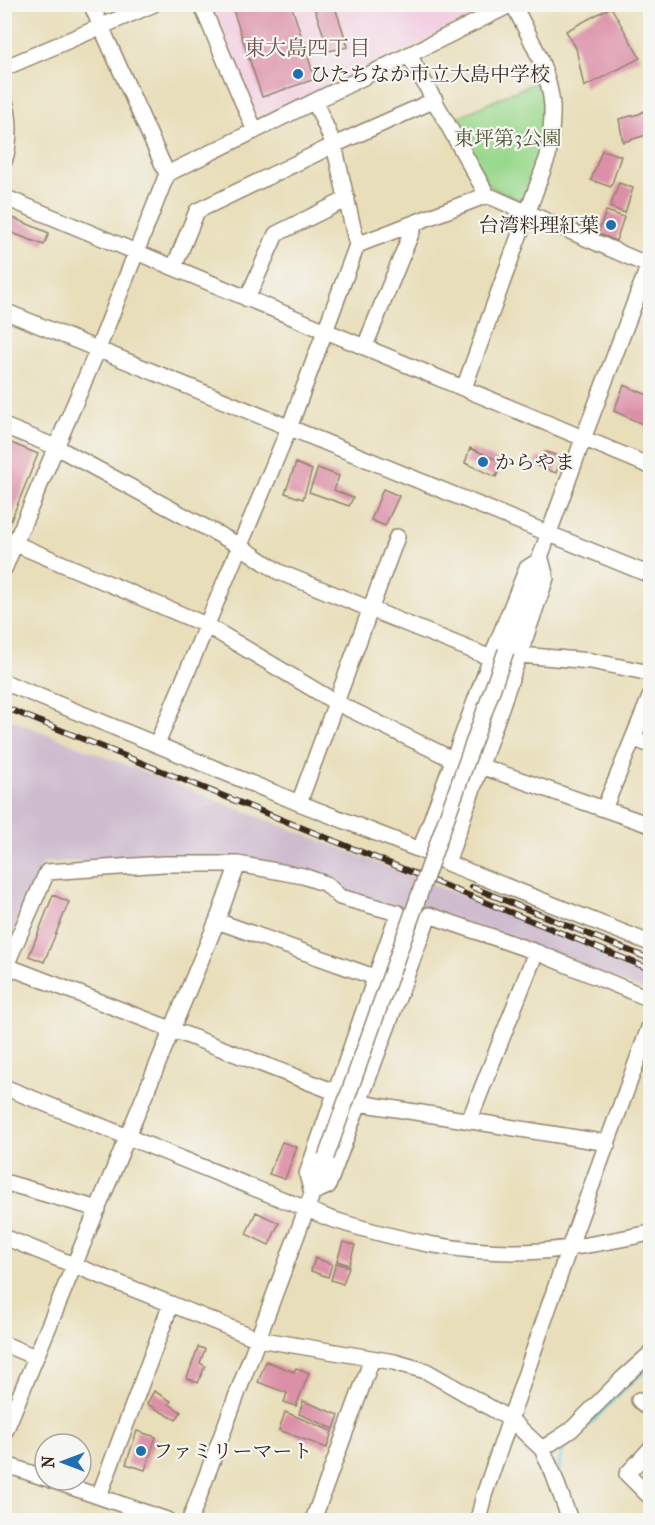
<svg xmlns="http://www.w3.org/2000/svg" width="655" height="1525" viewBox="0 0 655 1525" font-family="'IM FELL French Canon','Noto Serif JP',serif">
	<rect width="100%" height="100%" fill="#f6f6f2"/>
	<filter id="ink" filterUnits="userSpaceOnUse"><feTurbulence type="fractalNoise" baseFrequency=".0167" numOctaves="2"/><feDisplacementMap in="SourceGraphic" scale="12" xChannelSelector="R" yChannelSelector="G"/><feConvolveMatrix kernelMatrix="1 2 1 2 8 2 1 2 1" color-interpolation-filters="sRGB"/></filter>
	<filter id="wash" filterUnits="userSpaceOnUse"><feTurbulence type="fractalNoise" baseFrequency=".008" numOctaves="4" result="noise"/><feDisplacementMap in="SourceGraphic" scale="24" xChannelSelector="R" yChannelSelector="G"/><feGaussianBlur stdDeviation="1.35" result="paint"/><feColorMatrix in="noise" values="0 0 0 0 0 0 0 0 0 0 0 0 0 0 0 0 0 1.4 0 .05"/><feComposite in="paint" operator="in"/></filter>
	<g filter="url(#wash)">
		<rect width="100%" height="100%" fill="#e8deb9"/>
		<path fill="#f2cfe1" d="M207 5H497L261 123Z"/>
		<path fill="#cfbdcf" d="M4 717 541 927 650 973V993L430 909 392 907 342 892 332 879 265 863 230 859 142 858 43 863 5 951Z"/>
		<path fill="#9ad88c" stroke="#6a8155" stroke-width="1.5" d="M542 79 546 111V145L526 203 490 187 452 120Z"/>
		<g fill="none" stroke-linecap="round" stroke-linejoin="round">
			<path stroke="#55c1cf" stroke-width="4" d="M558 1472 563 1447 591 1422 624 1388 650 1366"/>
		</g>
		<g id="blocks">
			<path fill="#dc90a8" d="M240 4H291L315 79 262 97 232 7Z
				M313 4H334L348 47 329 51Z
				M611 7 640 58 584 87 576 48 566 31Z
				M650 108V134L623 142 619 119 639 114Z
				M602 150 621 156 611 187 591 180Z
				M619 183 633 188 625 213 610 207Z
				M606 211 624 217 616 241 598 233Z
				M4 214 49 233 44 245 4 230Z
				M624 385 650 396V422L649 427 614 411Z
				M4 440 38 454 5 535H4Z
				M470 448 502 462 496 477 465 463Z
				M546 452 561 457 556 473 535 465 537 457 545 459Z
				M296 463 312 470 303 499 285 493Z
				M318 468 339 476 334 490 353 498 349 506 309 492Z
				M383 489 399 496 385 526 371 520Z
				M53 895 69 902 44 962 29 956Z
				M282 1142 297 1147 285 1179 269 1174Z
				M256 1212 279 1223 269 1245 246 1234Z
				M343 1242 355 1245 349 1265 337 1261Z
				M315 1258 332 1264 328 1277 311 1271Z
				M336 1263 349 1267 343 1284 331 1280Z
				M198 1347 205 1349 200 1363 205 1366 198 1383 187 1378Z
				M266 1361 294 1372 296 1368 309 1373 296 1406 284 1402 287 1393 258 1382Z
				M154 1391 171 1401 169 1404 181 1412 176 1420 147 1404Z
				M303 1401 339 1415 334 1429 299 1414Z
				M285 1412 332 1431 327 1448 279 1430Z
				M137 1431 156 1437 145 1470 126 1464Z"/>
		</g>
	</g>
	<g filter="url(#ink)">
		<use href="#blocks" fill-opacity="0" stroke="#92846c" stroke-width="1.5"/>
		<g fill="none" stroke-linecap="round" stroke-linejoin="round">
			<g stroke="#92846c" stroke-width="18">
				<path id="minor" d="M91 4 167 174
					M201 4 255 131
					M409 55 487 195 650 266
					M4 68 154 4
					M4 99C11 117 10 143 4 162
					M4 197 650 466
					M357 245 487 195
					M174 267 197 211 334 145 435 100
					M247 299 276 234 347 199
					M4 311 650 575
					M365 346 415 224
					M464 388 548 156C550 139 553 122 552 105 549 69 529 36 513 4
					M4 426 56 447 240 546 279 572 491 658
					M4 539 206 625 335 702 454 760
					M4 569 98 349 167 174 512 4
					M506 651 583 439 650 262
					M520 655 591 661 650 673
					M4 682 299 803 420 850 447 863 650 943
					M633 738 650 745
					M157 744 289 428 357 245 334 145 315 102
					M480 766 650 825
					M299 803 397 537
					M604 809 650 697
					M420 850 491 658 527 568 541 559 546 578 447 863
					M217 921 377 978
					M4 965 335 1092
					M4 970 47 872 163 864H238L303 876 326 884 340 897 398 913 307 1174 312 1193 328 1186 429 915 536 952 650 999
					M4 1087 331 1219C401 1241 468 1256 542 1251 579 1248 615 1240 650 1233
					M359 1103 608 1143
					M469 1121 536 952
					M4 1182 98 1209
					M4 1237 258 1339 394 1362 426 1371 510 1419 542 1449 553 1473 570 1520
					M4 1344 35 1357
					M639 1400 650 1410
					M4 1434 217 921 238 864
					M542 1449 571 1430 622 1379 650 1354
					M650 1449 627 1474 650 1497
					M4 1464 45 1478
					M51 1480 167 1520
					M99 1496 171 1304
					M190 1520 326 1157
					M313 1520 372 1359
					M478 1520 484 1495 569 1248 650 1025"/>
			</g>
			<use href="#minor" stroke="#fff" stroke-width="15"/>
			<g stroke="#3b2a1e" stroke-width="6">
				<path id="rail" d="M4 707 650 969
					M472 887 650 959"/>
			</g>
			<use href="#rail" stroke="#f6f6f2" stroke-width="4" stroke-dasharray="11" stroke-linecap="butt"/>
			<g stroke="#92846c" stroke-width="18" stroke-linecap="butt">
				<path id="minor-bridge" d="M326 1157 506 651"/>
			</g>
			<use href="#minor-bridge" stroke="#fff" stroke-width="15"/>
		</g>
	</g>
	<g fill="#1f6fb2" stroke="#f6f6f2" stroke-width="2">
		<circle cx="298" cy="74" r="6"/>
		<circle cx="611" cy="225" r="6"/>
		<circle cx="483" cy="462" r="6"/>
		<circle cx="141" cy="1451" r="6"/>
	</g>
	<g text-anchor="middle" stroke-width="4.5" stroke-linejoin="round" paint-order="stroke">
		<g font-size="20" fill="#3b2a1e" stroke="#f6f6f2" text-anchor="start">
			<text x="310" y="81">ひたちなか市立大島中学校</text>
			<text x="599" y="232" text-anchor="end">台湾料理紅葉</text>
			<text x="495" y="469">からやま</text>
			<text x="153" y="1458">ファミリーマート</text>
		</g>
		<g font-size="20" fill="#53563a" stroke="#f6f6f2">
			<text x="508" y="145">東坪第3公園</text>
		</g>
		<g font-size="21" fill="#734e4e" stroke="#f6f6f2">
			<text x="307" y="55">東大島四丁目</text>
		</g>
	</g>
	<rect width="655" height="1525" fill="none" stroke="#f6f6f2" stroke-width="24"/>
	<g transform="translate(63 1462) rotate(270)"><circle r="28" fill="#f6f6f2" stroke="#aba49d" stroke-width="1.5"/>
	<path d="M0-4.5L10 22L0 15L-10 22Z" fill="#1f6fb2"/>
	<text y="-9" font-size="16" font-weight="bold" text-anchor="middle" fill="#3b2a1e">N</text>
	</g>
</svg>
